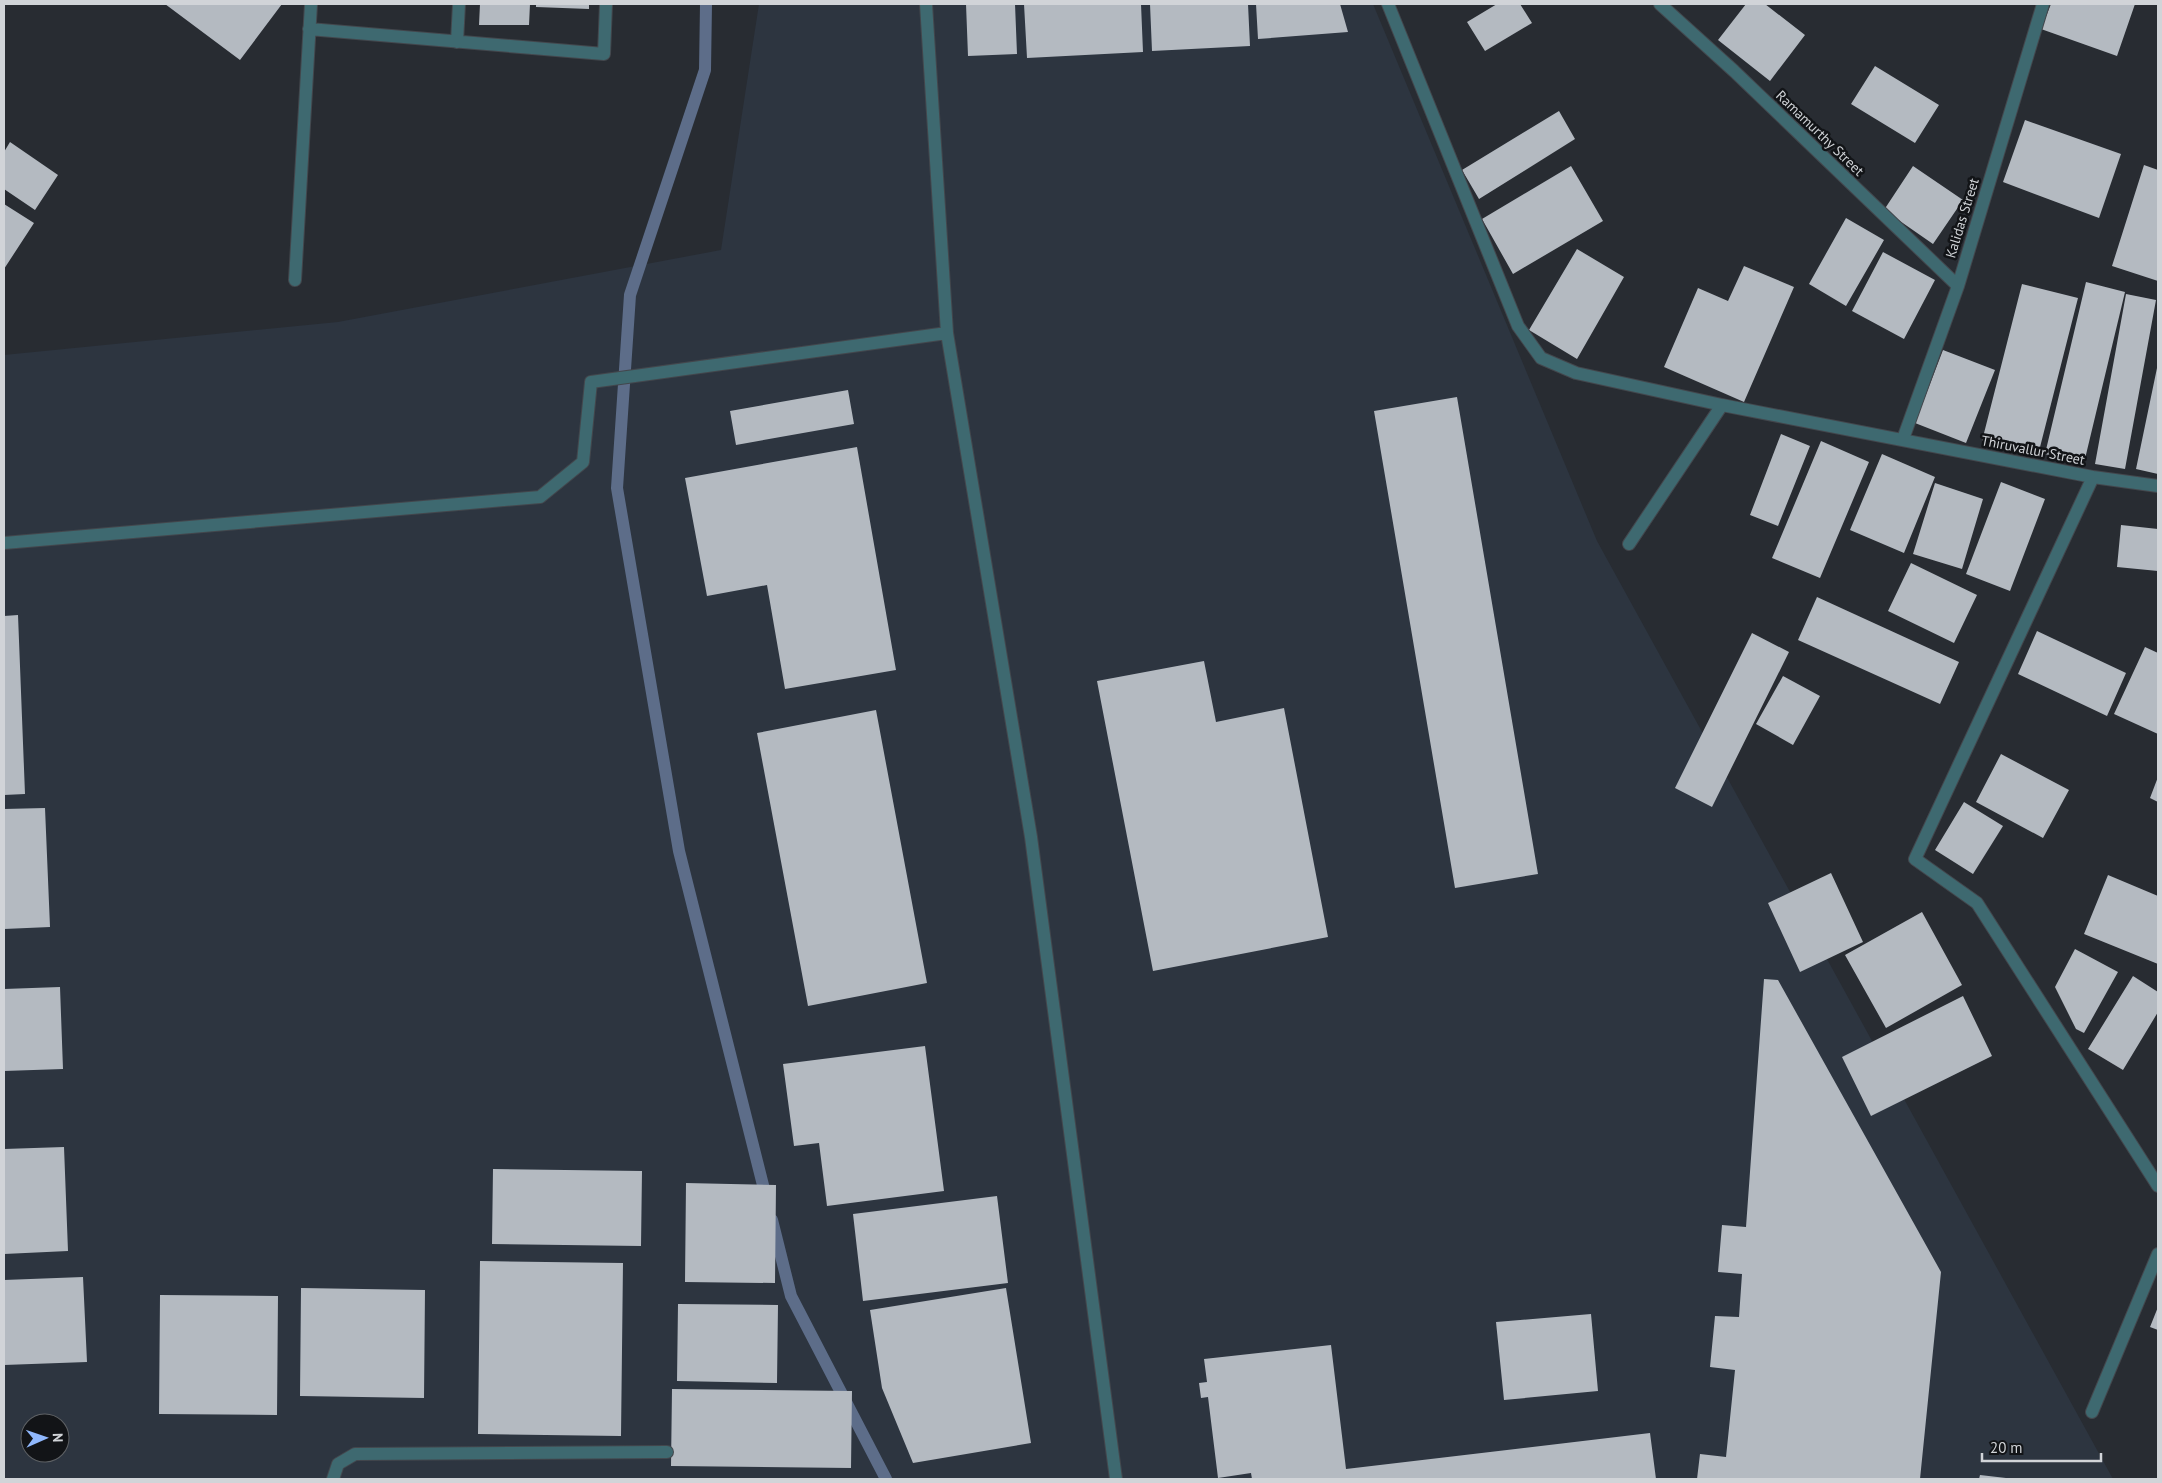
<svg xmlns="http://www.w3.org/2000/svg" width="2162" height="1483" viewBox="0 0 2162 1483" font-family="'PT Sans',sans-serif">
	<rect width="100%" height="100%" fill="#282c32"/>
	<path fill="#2d3540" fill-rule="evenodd" d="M759 4H1373L1597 541 2113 1479H4V355L338 322 721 250ZM30 1423H60V1453H30Z"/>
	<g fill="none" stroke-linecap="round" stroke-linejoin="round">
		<path stroke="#5d6d89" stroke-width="12" d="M706 4 705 70 630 295 617 488 679 851 767 1201
			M772 1220 791 1296 886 1479"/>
	</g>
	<path fill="#b4bac1" d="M165 4H282L240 60Z
		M480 4H530L529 25H479Z
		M536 4H589V9L536 7Z
		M966 4H1015L1017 54 968 56Z
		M1024 4H1141L1143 52 1027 58Z
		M1150 4H1248L1250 46 1152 51Z
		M1256 4H1340L1348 32 1258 39Z
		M1497 4H1520L1532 23 1485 51 1467 22Z
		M1746 4H1765L1805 35 1770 81 1718 40Z
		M2051 4H2135L2117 56 2041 29Z
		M1875 66 1939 105 1915 143 1851 104Z
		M1559 111 1575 139 1479 199 1462 170Z
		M2025 120 2121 154 2099 218 2003 182Z
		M10 142 58 175 35 210 4 189V152Z
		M2144 165 2158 170V281L2112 266Z
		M1571 166 1603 221 1513 274 1482 219Z
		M1913 166 1963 200 1933 244 1884 210Z
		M4 204 34 223 4 269Z
		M1846 218 1884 240 1846 306 1809 284Z
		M1577 249 1624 277 1577 359 1529 330Z
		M1883 252 1935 280 1904 339 1852 311Z
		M1744 266 1794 287 1744 402 1664 367 1698 288 1728 301Z
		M2086 282 2125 292 2084 463 2045 454Z
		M2022 284 2078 298 2038 455 1982 441Z
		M2126 294 2156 300 2125 469 2095 464Z
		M1943 350 1995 370 1966 443 1915 423Z
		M2157 368H2158V474L2136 469Z
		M848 390 854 424 736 445 730 411Z
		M1457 397 1538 874 1455 888 1374 411Z
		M1781 434 1810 446 1778 526 1750 515Z
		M1821 441 1869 462 1820 578 1772 558Z
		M857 447 896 670 785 689 767 585 707 596 685 478Z
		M1882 454 1935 477 1904 553 1850 530Z
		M2001 482 2045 499 2010 591 1966 574Z
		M1935 483 1983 499 1962 569 1913 554Z
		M2121 525 2158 529V571L2117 567Z
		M1911 563 1977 595 1954 643 1888 611Z
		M1817 597 1959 662 1940 704 1798 640Z
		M18 615 25 794 4 795V616Z
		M2037 631 2126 673 2107 716 2018 674Z
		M1752 633 1789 652 1712 807 1675 788Z
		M2145 647 2158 653V734L2114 714Z
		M1204 661 1216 722 1284 708 1328 937 1153 971 1097 681Z
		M1783 676 1820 696 1793 745 1756 724Z
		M876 710 927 983 808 1006 757 733Z
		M2001 754 2069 790 2043 838 1976 802Z
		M2158 777V802L2150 798Z
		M1964 802 2003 826 1973 874 1935 850Z
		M45 808 50 927 4 929V809Z
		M1831 873 1863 942 1800 972 1768 903Z
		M2108 875 2158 896V964L2084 934Z
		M1922 912 1962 985 1886 1028 1845 955Z
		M2075 949 2118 972 2084 1033 2076 1029 2055 987Z
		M2133 976 2158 992V1012L2123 1070 2088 1049Z
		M1764 979 1778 980 1941 1272 1920 1479H1697L1700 1454 1726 1457 1735 1370 1710 1367 1715 1316 1739 1317 1742 1274 1718 1272 1722 1225 1746 1227Z
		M60 987 63 1069 4 1071V989Z
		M1963 996 1992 1056 1871 1116 1842 1057Z
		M925 1046 944 1191 827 1206 819 1143 794 1146 783 1064Z
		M64 1147 68 1251 4 1254V1149Z
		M493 1169 642 1171 641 1246 492 1244Z
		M686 1183 776 1185 775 1283 685 1282Z
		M997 1196 1008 1283 863 1301 853 1214Z
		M480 1261 623 1263 621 1436 478 1434Z
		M83 1277 87 1362 4 1365V1280Z
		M301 1288 425 1290 424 1398 300 1396Z
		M1006 1288 1031 1443 913 1463 882 1388 870 1310Z
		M160 1295 278 1296 277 1415 159 1414Z
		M678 1304 778 1305 777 1383 677 1381Z
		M2158 1307V1330L2150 1327Z
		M1591 1314 1598 1391 1504 1400 1496 1322Z
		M1331 1345 1346 1469 1650 1433 1656 1479H1252L1251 1473 1218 1478 1208 1397 1201 1398 1199 1383 1207 1382 1204 1359Z
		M672 1389 852 1391 851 1468 671 1466Z
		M1980 1475 2006 1478V1479H1979Z"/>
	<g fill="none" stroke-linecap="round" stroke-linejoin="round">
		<g stroke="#43474d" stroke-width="14">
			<path id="minor" d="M926 4 947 333 1031 837 1116 1479
				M1388 4 1518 326 1541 358 1576 373 1722 405 2093 477 2158 486
				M1660 4 1734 71 1958 286
				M309 29 604 54 606 4
				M457 42 459 4
				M295 280 311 4
				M1903 439 1958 286 2043 4
				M2093 477 1915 859 1977 903 2158 1186
				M4 543 540 497 583 462 591 382 947 333
				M1629 544 1722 405
				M2092 1412 2158 1254
				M333 1479 338 1464 355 1454 667 1452"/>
		</g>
		<use href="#minor" stroke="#3e6970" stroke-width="12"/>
	</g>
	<g text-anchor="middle" stroke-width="5" stroke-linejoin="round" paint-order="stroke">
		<g font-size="14" fill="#d1d4d8" stroke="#121417">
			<text transform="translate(1820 133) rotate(44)" y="5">Ramamurthy Street</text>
			<text transform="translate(1962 218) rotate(-73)" y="5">Kalidas Street</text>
			<text transform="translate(2033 450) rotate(11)" y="5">Thiruvallur Street</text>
		</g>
	</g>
	<rect width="2162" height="1483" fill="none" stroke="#d1d4d8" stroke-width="10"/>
	<g transform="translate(45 1438) rotate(88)"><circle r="24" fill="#121417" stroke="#5e6164"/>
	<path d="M0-4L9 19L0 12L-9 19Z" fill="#90b8fd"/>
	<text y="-8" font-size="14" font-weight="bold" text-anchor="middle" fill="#d1d4d8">N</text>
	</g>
	<path d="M1982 1453v8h119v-8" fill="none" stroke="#d1d4d8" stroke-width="2.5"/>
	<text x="1990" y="1453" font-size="15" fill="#d1d4d8" stroke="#121417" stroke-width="4" paint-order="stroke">20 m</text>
</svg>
